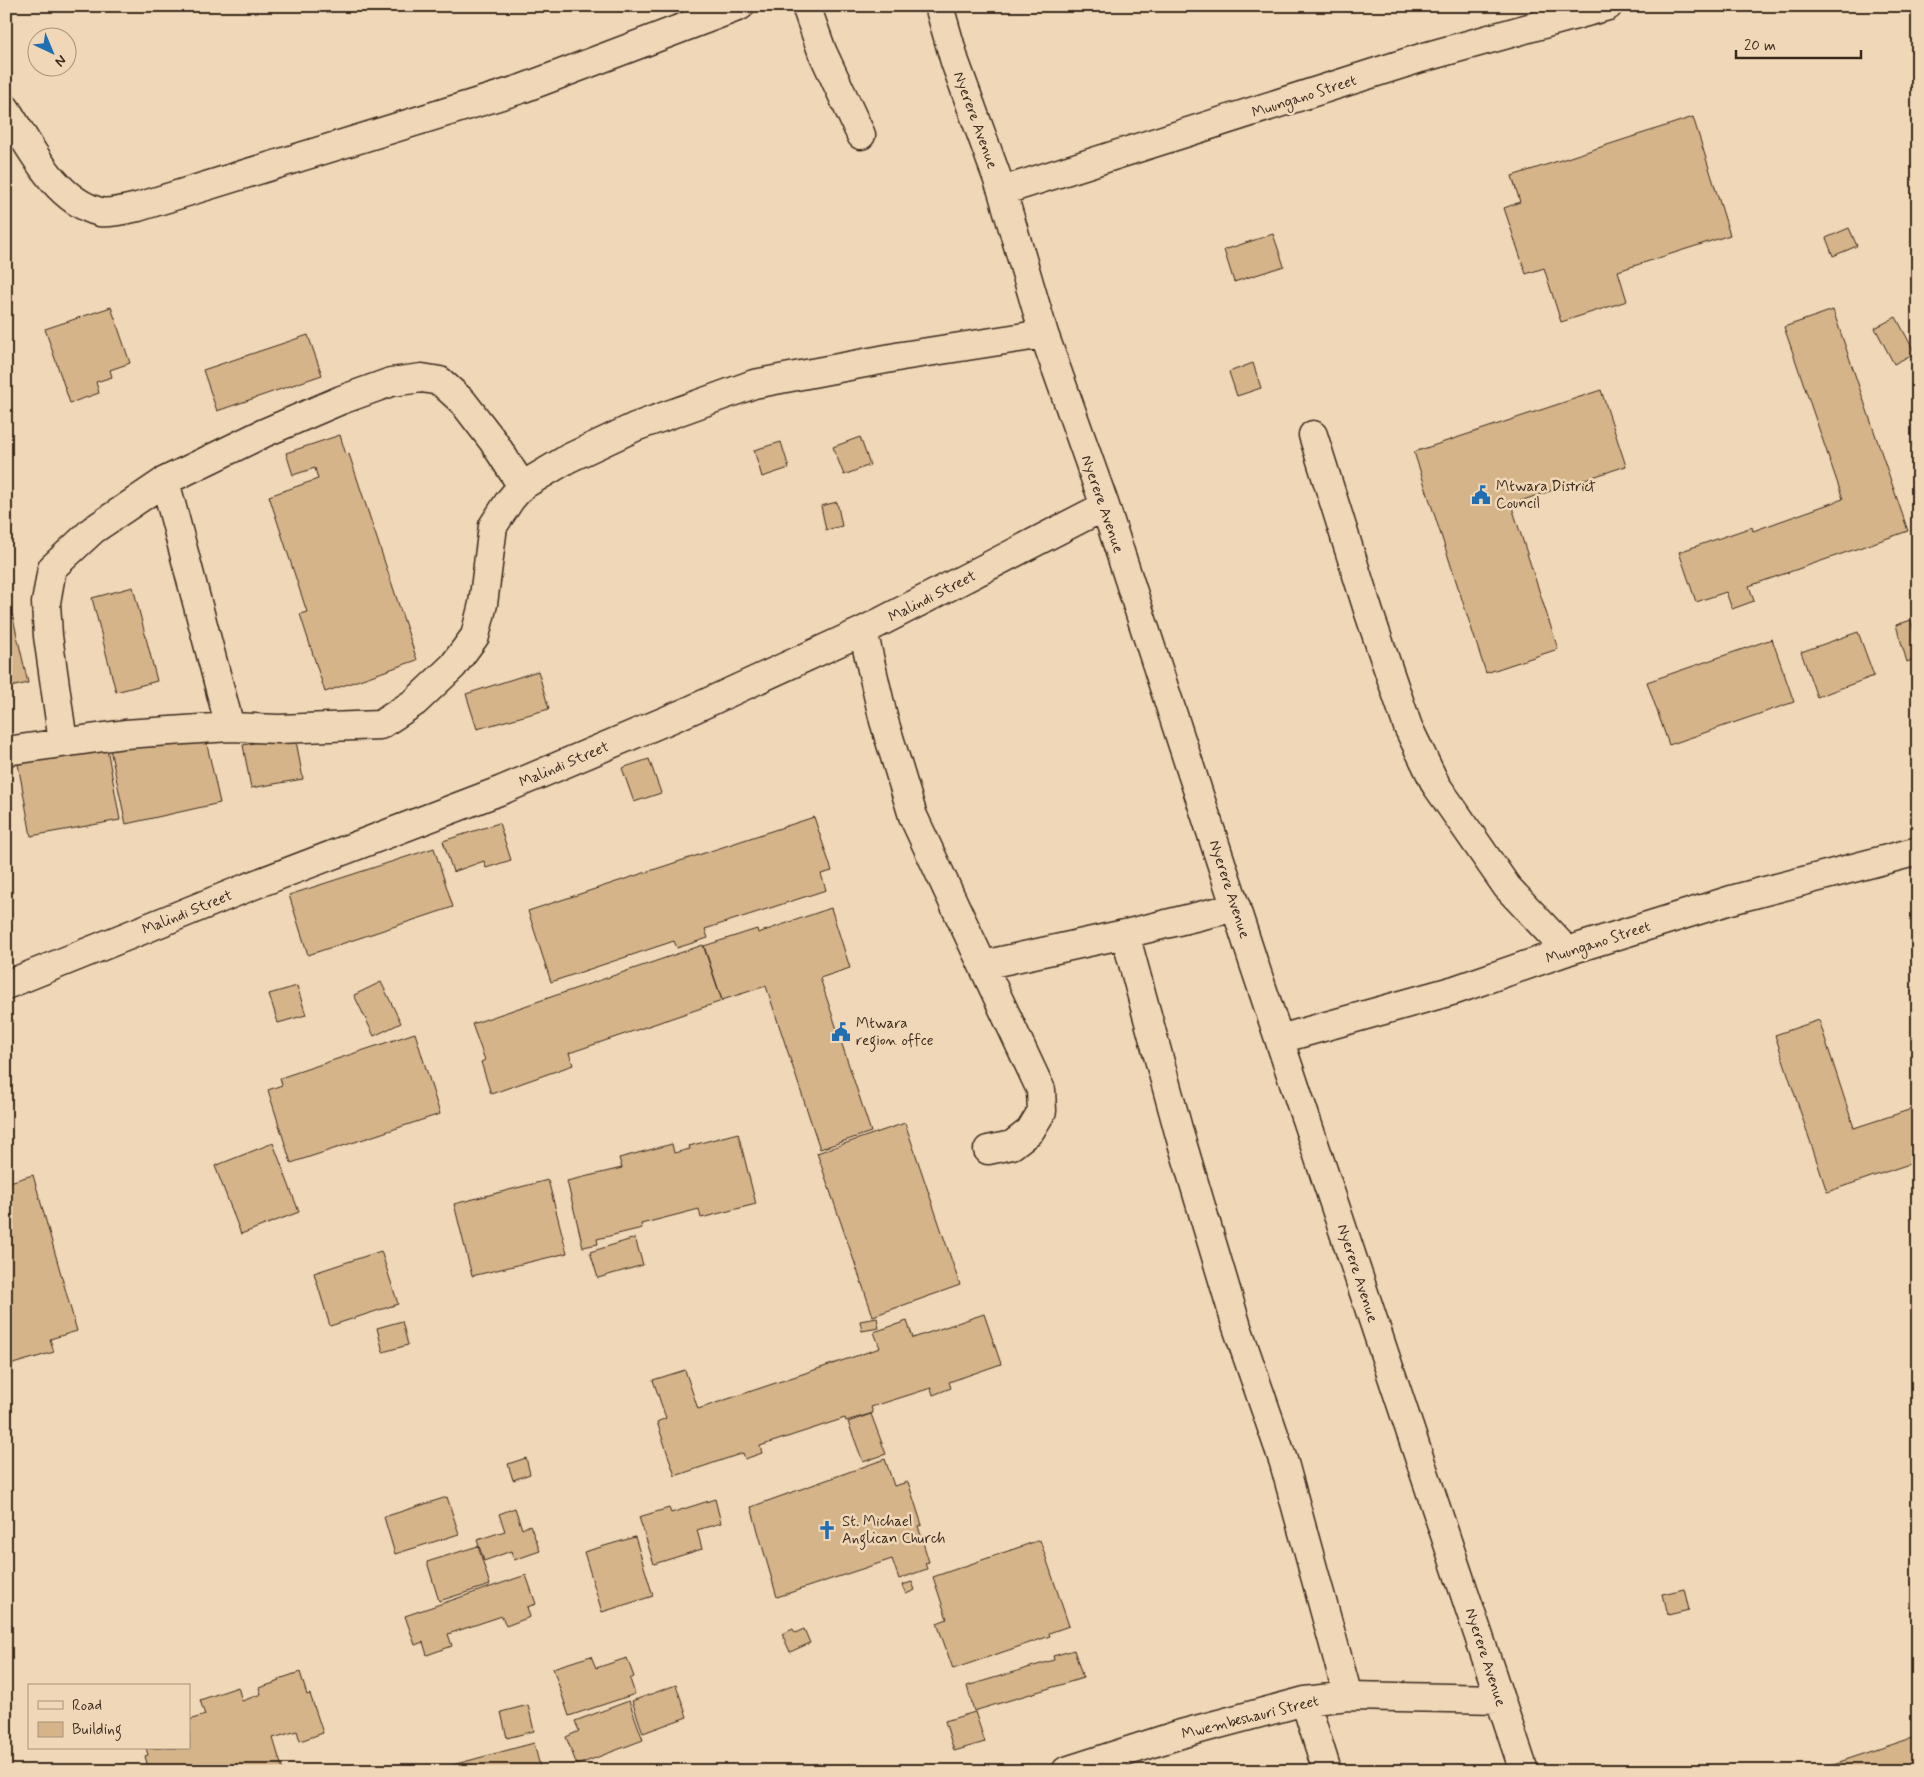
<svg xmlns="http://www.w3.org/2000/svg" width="1924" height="1777" viewBox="0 0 1924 1777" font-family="Mynerve,sans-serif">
	<rect width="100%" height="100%" fill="#efd7b7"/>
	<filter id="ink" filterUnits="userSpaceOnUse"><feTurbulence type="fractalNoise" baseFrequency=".02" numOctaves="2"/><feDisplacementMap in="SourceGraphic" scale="10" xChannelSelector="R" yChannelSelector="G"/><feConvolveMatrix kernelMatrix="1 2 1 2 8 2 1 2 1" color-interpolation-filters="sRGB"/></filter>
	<g filter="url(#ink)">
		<path fill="#d5b489" stroke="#3b2a1e" d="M1693 117 1730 235 1618 271 1627 301 1561 322 1544 268 1526 274 1504 208 1520 202 1512 176Z
			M1849 228 1857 246 1833 256 1826 238Z
			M1273 234 1284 266 1234 282 1224 250Z
			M111 307 130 363 110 370 112 377 96 382 99 393 70 403 45 329Z
			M1833 310 1908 531 1749 586 1754 601 1732 609 1726 592 1696 602 1679 552 1752 527 1753 531 1843 499 1784 327Z
			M1896 317 1915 353 1894 364 1875 328Z
			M308 335 322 375 217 411 203 370Z
			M1253 363 1261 388 1237 396 1229 372Z
			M1601 390 1626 466 1511 504 1558 649 1486 673 1414 452Z
			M340 435 346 455 349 454 417 660 325 692 300 614 307 612 269 496 318 479 315 468 293 475 286 453Z
			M860 437 870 465 844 475 833 447Z
			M781 442 789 468 762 477 754 450Z
			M837 502 842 526 826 530 821 506Z
			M133 587 157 681 116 692 92 598Z
			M12 614 28 683 6 688V616Z
			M1911 620 1918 645V658L1907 662 1896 625Z
			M1858 632 1874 676 1817 697 1801 652Z
			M1772 639 1794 702 1669 745 1647 682Z
			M538 671 549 709 477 729 466 694Z
			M203 727 220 803 126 824 110 749Z
			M295 735 303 779 251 788 243 745Z
			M107 748 120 820 31 836 18 764Z
			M649 759 661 793 634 802 622 768Z
			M814 817 832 871 821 874 826 890 705 929 708 938 677 948 674 941 551 982 528 911Z
			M499 823 511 860 486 868 484 861 453 872 443 841Z
			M434 848 453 907 308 955 289 895Z
			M831 908 850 968 820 978 871 1132 820 1149 766 986 722 1000 704 946 757 929 758 933Z
			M703 945 722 1001 569 1053 573 1065 491 1094 481 1062 485 1060 472 1024Z
			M381 982 401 1023 374 1036 354 995Z
			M297 986 306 1015 278 1023 269 994Z
			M1819 1020 1854 1128 1918 1107V1161L1827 1192 1775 1035Z
			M415 1033 440 1114 291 1163 268 1090 282 1085 280 1078Z
			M905 1123 960 1285 873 1316 817 1153Z
			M738 1133 756 1204 701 1218 699 1209 641 1224 642 1228 597 1239 598 1244 583 1247 567 1181 622 1168 619 1158 672 1144 674 1153 690 1149 689 1146Z
			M273 1143 299 1212 241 1234 215 1166Z
			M33 1175 77 1331 50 1339 54 1352 6 1366V1183Z
			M548 1180 567 1253 472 1276 454 1204Z
			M635 1238 643 1265 598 1278 590 1252Z
			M381 1251 398 1304 330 1326 314 1273Z
			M984 1314 1001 1364 949 1382 951 1388 933 1395 931 1388 871 1407 873 1413 846 1421 845 1418 760 1446 762 1453 745 1459 743 1453 675 1476 657 1422 666 1418 653 1380 685 1370 698 1409 880 1348 874 1332 907 1321 913 1338Z
			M877 1318 879 1328 862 1331 860 1321Z
			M402 1321 408 1345 383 1352 377 1328Z
			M871 1414 886 1454 863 1462 848 1422Z
			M526 1458 530 1474 513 1480 508 1464Z
			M885 1459 894 1486 908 1482 922 1525 918 1526 929 1562 925 1563 927 1569 899 1579 892 1559 777 1597 751 1507Z
			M447 1497 459 1534 395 1554 384 1517Z
			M715 1499 721 1523 697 1530 702 1549 654 1564 639 1517 669 1508 671 1513Z
			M515 1508 522 1529 530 1525 540 1551 514 1560 511 1551 484 1561 477 1540 505 1531 499 1514Z
			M635 1537 653 1596 602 1612 584 1552Z
			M1040 1540 1069 1626 1049 1633 1050 1636 953 1669 937 1623 947 1619 933 1577Z
			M478 1546 490 1585 439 1601 427 1562Z
			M526 1575 536 1604 527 1607 530 1617 506 1626 502 1616 448 1634 452 1646 427 1655 423 1642 415 1645 405 1616Z
			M912 1582 915 1590 906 1594 902 1585Z
			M1684 1589 1689 1610 1668 1615 1663 1594Z
			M793 1629 795 1633 804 1629 810 1643 790 1652 782 1634Z
			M1074 1650 1083 1678 974 1711 967 1686 1054 1660 1053 1656Z
			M591 1656 596 1668 627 1658 634 1677 630 1679 635 1694 569 1716 553 1668Z
			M300 1672 307 1695 310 1694 323 1733 300 1741 297 1731 273 1738 283 1771H201L200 1766 187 1771H149L145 1756 148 1755 146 1748H189V1720L205 1715 200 1700 238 1687 242 1701 261 1694 259 1688 280 1681 279 1679Z
			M676 1685 687 1717 643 1733 632 1701Z
			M629 1701 643 1740 577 1765 566 1737 579 1731 575 1721Z
			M528 1705 534 1731 507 1738 501 1712Z
			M975 1712 985 1742 954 1751 945 1721Z
			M1918 1736V1771H1812Z
			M534 1743 541 1771H450L449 1766Z"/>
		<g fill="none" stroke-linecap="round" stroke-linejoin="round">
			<g stroke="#3b2a1e" stroke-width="31">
				<path id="minor" d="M806 6 822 51 861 135
					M939 6 955 62 1002 191 1044 334 1105 506 1254 964 1524 1771
					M6 109C30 146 54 200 100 212 109 214 129 209 138 207L521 89 740 6
					M1002 191 1421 58 1608 6
					M1313 435 1369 613 1408 727 1436 785 1507 887 1567 951
					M165 481 230 727
					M863 631 884 721 913 816 1041 1090 1042 1111 1030 1131 1012 1145 988 1150
					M63 742 48 636 46 603 52 568 93 530 165 481 264 433 341 400 391 382 422 378 440 381 463 402 493 441 522 486
					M6 751 125 734 230 727 279 729 380 725 415 702 453 666 475 636 483 604 493 526 510 500 522 486 569 458 635 427 754 384 902 356 1044 334
					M1125 934 1180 1136 1237 1327 1284 1463 1348 1696
					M983 965 1125 934 1236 907
					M6 985 251 886 502 790 689 711 863 631 1105 506
					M1280 1039 1455 990 1567 951 1731 900 1918 851
					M1305 1701 1327 1771
					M1066 1771 1181 1734 1305 1701 1348 1696 1500 1699"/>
			</g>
			<use href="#minor" stroke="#efd7b7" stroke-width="28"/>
		</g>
	</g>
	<defs>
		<g id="civic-bare" transform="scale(1.5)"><path d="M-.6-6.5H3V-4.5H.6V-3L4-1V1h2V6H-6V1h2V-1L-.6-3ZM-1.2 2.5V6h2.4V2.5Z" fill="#1f6fb2" stroke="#efd7b7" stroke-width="2.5" paint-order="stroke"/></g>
		<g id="church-bare" transform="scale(1.5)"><path d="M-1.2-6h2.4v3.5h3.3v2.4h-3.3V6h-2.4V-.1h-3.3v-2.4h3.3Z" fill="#1f6fb2" stroke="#efd7b7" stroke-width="2.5" paint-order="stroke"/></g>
	</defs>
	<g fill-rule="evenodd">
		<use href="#civic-bare" x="1481" y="495"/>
		<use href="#civic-bare" x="841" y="1032"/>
		<use href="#church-bare" x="827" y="1530"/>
	</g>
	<g text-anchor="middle" stroke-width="5" stroke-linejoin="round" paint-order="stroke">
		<g font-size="15" fill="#3b2a1e" stroke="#efd7b7">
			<text transform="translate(1304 96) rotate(-18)" y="5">Muungano Street</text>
			<text transform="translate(976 120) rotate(70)" y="5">Nyerere Avenue</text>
			<text transform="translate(1103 504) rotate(71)" y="5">Nyerere Avenue</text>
			<text transform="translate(932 596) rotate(-27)" y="5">Malindi Street</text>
			<text transform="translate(564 764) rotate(-23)" y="5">Malindi Street</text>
			<text transform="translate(1230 889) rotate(72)" y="5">Nyerere Avenue</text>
			<text transform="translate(187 912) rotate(-22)" y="5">Malindi Street</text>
			<text transform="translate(1598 942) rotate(-18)" y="5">Muungano Street</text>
			<text transform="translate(1358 1273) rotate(72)" y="5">Nyerere Avenue</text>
			<text transform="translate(1486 1657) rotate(72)" y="5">Nyerere Avenue</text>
			<text transform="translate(1250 1717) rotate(-14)" y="5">Mwembeshauri Street</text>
		</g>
		<g font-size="15" fill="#3b2a1e" stroke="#efd7b7" text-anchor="start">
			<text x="1496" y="491">Mtwara District<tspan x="1496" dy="17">Council</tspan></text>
			<text x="856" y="1028">Mtwara<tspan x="856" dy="17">region offce</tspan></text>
			<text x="842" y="1526">St. Michael<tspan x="842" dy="17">Anglican Church</tspan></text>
		</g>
	</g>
	<rect width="1924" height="1777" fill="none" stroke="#efd7b7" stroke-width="25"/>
	<rect x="12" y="12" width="1899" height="1752" fill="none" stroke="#3b2a1e" stroke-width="2" filter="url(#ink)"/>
	<rect x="28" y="1684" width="162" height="65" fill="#efd7b7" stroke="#a7927a"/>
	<rect x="38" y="1701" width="25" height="8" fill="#efd7b7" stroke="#a7927a"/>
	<text x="72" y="1710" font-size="15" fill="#3b2a1e">Road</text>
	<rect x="38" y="1722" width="25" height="15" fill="#d5b489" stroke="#a7927a"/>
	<text x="72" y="1734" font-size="15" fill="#3b2a1e">Building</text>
	<g transform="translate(52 52) rotate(136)"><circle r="24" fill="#efd7b7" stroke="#a7927a"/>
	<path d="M0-4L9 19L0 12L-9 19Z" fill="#1f6fb2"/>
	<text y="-8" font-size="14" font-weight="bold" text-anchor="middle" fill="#3b2a1e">N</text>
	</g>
	<path d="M1736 50v8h125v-8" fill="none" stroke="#3b2a1e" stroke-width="2.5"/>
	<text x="1744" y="50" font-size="15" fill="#3b2a1e" stroke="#efd7b7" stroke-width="4" paint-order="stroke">20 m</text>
</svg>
